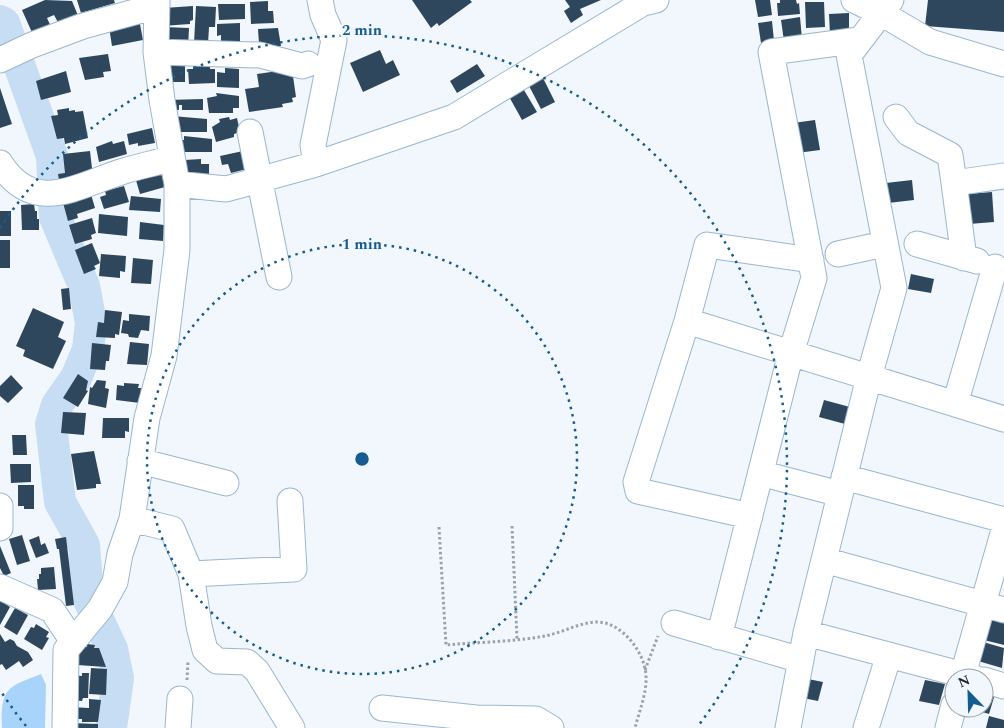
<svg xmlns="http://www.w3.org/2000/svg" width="1004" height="728" viewBox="0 0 1004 728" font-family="Spectral,serif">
	<rect width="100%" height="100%" fill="#f1f7fc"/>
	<path fill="#a8d4fb" d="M41 674 46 685 45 728H2C0 686 9 687 41 674Z"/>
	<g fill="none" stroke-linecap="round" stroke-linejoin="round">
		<path stroke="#c6ddf3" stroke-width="32" d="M0 21 4 23 52 156 55 217 84 286 91 323 88 349 76 378 57 405 51 424 60 502 84 545 88 598 112 649 118 678 111 728"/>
	</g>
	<path fill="#2f475c" d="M45 0 72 1 79 18 60 26 54 15 47 18 52 29 34 37 22 10Z
		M77 0H114L115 3 81 13Z
		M412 0H470L472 2 439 26 437 23 431 28Z
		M565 0H601L580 9 583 15 571 23 564 11 570 7Z
		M755 0H770L772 15 758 17Z
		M780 0H796L797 4 799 3 800 14 778 16 777 3H780Z
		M928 0H1004V32L925 26Z
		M268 1V11H273L274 23 251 24 250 2Z
		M805 2H824L825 27 806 28Z
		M218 4H245V19L219 20Z
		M193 6V20L190 21V24L162 26 164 8Z
		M196 6 216 7 215 27H209L208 44 194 43Z
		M849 13V34H830L829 14Z
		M800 17 802 39 784 41 781 20Z
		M139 19 143 40 112 46 109 27Z
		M772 21 774 41 761 43 758 23Z
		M240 23V43H221V35L217 36V24Z
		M163 27 189 28 188 48 166 47Z
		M278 28 281 46 264 47 259 44 258 29Z
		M380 50 386 64 393 60 400 75 363 92 350 63Z
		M108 54 111 71 103 72 104 77 85 80 79 58Z
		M166 63H180V66H185V82H161Z
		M477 64 485 76 457 93 450 81Z
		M193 66H210V69H215V83L189 84 188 69H193Z
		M225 68 239 69V88L217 87V72L225 73Z
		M292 69 296 97 292 98 293 102 282 104 283 107 249 112 245 89 259 87 257 74Z
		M66 71 71 92 41 100 36 81Z
		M541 74 555 102 541 109 527 82Z
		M521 85 537 112 522 120 507 93Z
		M0 88 12 124 0 128Z
		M216 93 239 96V108H233V113H209L207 98 217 96Z
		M203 99V110H182V105H179V110H167V100Z
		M69 108V111L75 110V112L83 111 88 138 65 144 64 138 57 139 51 116 58 115 57 110Z
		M172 116 207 119V132H172Z
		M229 117 230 120 237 118 240 132 234 134V137L216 142 212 127 220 122 219 119Z
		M815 120 820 150 797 153 793 123Z
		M152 128 155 143 138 146V143L129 145 127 134Z
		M184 136 212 139V152H175V140H184Z
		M112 141 113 144 124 141 127 154 99 162 96 147Z
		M90 151 93 177 60 186 58 174 65 173 63 154Z
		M243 151 247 169 231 173 228 164 222 165 220 156Z
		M201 159V164H209V174H186L185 160Z
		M160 170 165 187 140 194 135 177Z
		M912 180 914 200 888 203 886 183Z
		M124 186 129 202 104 209 100 197 106 195 105 191Z
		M90 191 95 208 77 214 78 218 68 221 62 199Z
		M992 192 994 222 969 224 967 194Z
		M131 196 161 199 160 212 129 210Z
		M34 204 35 211H37V219H39V230H22L21 205Z
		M0 211H11V236H0Z
		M99 214 128 217 127 236 98 233Z
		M92 218 96 233 91 235 92 239 75 244 69 225Z
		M140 222 164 225 163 241 139 239Z
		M0 240H10V268H0Z
		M92 243 100 263 94 266 96 269 84 274 75 250Z
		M101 254 126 256 125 272 120 271V278L99 276Z
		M133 258 153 260 151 284 131 283Z
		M911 274 934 279 931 293 908 289Z
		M69 288 71 309 63 310 61 289Z
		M33 308 64 322 58 337 66 341 53 369 23 356 25 350 16 346Z
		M105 310 122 312 119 335 115 334V338L96 337 98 322 104 323Z
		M129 314 150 316 149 331 141 330 138 338 129 337 128 334 121 333 123 320 129 321Z
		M130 342 149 344 147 365 127 364Z
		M92 343 111 345 109 361H106L105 370 90 369Z
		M78 374 88 381 86 390 88 391 78 407 63 398Z
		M11 375 23 388 8 403 0 396V386Z
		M97 380 106 381 105 388 109 389 106 408 88 404 90 387 92 388Z
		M124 383 139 384 138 388H141L140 403 116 400 117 385 124 386Z
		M824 400 850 407 845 424 819 417Z
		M63 412 86 413 84 435 61 433Z
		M103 418H129V432L125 431V438H102Z
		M12 435H26L27 455H13Z
		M94 451 101 484H96V488L77 490 71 454Z
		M10 464H31V482L11 483Z
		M18 485H34V509H24V506H18Z
		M22 535 30 561 17 565 9 539Z
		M39 536 41 545 45 543 49 553 36 558 29 540Z
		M66 537 74 605 66 606 59 549H57L55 539Z
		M0 546 11 573 4 576 0 568Z
		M54 567 56 589 38 590 37 579H39V574H41V568Z
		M1 601 10 607 0 625V602Z
		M15 608 28 615 17 635 4 627Z
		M987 616 1004 620V645L980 639Z
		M36 624 49 632 46 637 49 638 42 650 24 639 31 627 34 628Z
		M0 634 5 642 10 639 14 641 17 646 28 652 33 660 23 667 19 661 6 670 2 664 0 665Z
		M983 642 1004 648 1002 668 978 661Z
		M87 644 95 645 94 648H99L106 667 77 665 76 646 87 647Z
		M91 668 107 669 106 695 89 694Z
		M82 673H89L88 698H83L82 701 70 700 72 675 82 676Z
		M808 679 823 682 818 701 803 698Z
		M925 680 945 684 939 705 919 701Z
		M984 691 995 694 989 714 976 710 977 708H984Z
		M89 699 101 700 98 722H82V719H78V714L70 713 71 707 89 708Z
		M989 716 1004 720V728H986Z
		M70 723 98 724V728H69Z"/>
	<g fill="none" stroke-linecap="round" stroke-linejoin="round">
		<g stroke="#9bb6cf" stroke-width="27">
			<path id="minor" d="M854 0 881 13 930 42 1004 64
				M156 52 260 55 302 66 308 64
				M0 60 32 45 83 26 157 6
				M896 117 908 133 950 155 954 183
				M250 132 279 277
				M0 163C34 217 78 185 124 171 140 166 156 163 172 158
				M316 164 313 145 334 40 323 15 320 0
				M177 184 226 189 316 164 454 117 643 3 656 0
				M917 244 977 261
				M838 254 884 244
				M964 258 954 183 1004 176
				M687 321 1004 419
				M955 404 995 267
				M140 461 226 483
				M775 477 840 494
				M844 477 1004 520
				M0 506V528
				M750 516 638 491 636 482 687 321 707 245 811 260
				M132 519 172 529 191 574 199 626 205 650 217 661 247 662 257 671 292 728
				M824 560 1004 610
				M191 574 294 569 290 501
				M0 587 52 610 72 640
				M674 623 801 660
				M806 633 975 678
				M719 637 791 353 814 278 771 52 859 40
				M962 678 1004 530
				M984 680 1004 686
				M382 708 476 718 536 719 551 728
				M65 728 66 650 100 609 115 582 120 554 132 519 147 418 164 356 177 250V184L162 100 156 52 157 0
				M178 728 180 699
				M788 728 806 633 869 377 894 288 849 55 891 0
				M866 728 889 655
				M948 728 954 705"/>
		</g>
		<path stroke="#9ba3aa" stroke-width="3" stroke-dasharray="2.5 2.5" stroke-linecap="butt" d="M512 526 517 639
			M439 527 446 645C478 642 513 642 545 636 562 633 578 623 596 622 621 621 645 652 646 676 647 693 639 712 635 728
			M645 670 658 636
			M187 680 188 661"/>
		<use href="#minor" stroke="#fff" stroke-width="25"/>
	</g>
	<g fill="none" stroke="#155c90" stroke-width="2.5" stroke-dasharray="2.5 5">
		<circle cx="362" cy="459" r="215"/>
		<path d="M26 726A429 429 0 0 1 0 690M0 228A429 429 0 1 1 698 726"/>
	</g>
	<circle cx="362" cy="459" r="8" fill="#155c90" stroke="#f1f7fc" stroke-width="2.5"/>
	<g font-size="15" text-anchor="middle" font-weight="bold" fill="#155c90" stroke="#f1f7fc" stroke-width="5" stroke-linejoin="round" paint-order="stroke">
		<text x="362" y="35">2 min</text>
		<text x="362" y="249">1 min</text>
	</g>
	<g transform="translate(969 693) rotate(337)"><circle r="24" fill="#f1f7fc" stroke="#99a1a8"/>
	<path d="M0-4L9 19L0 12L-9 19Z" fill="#155c90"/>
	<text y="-8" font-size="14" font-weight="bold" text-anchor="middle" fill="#16212a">N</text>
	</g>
</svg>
